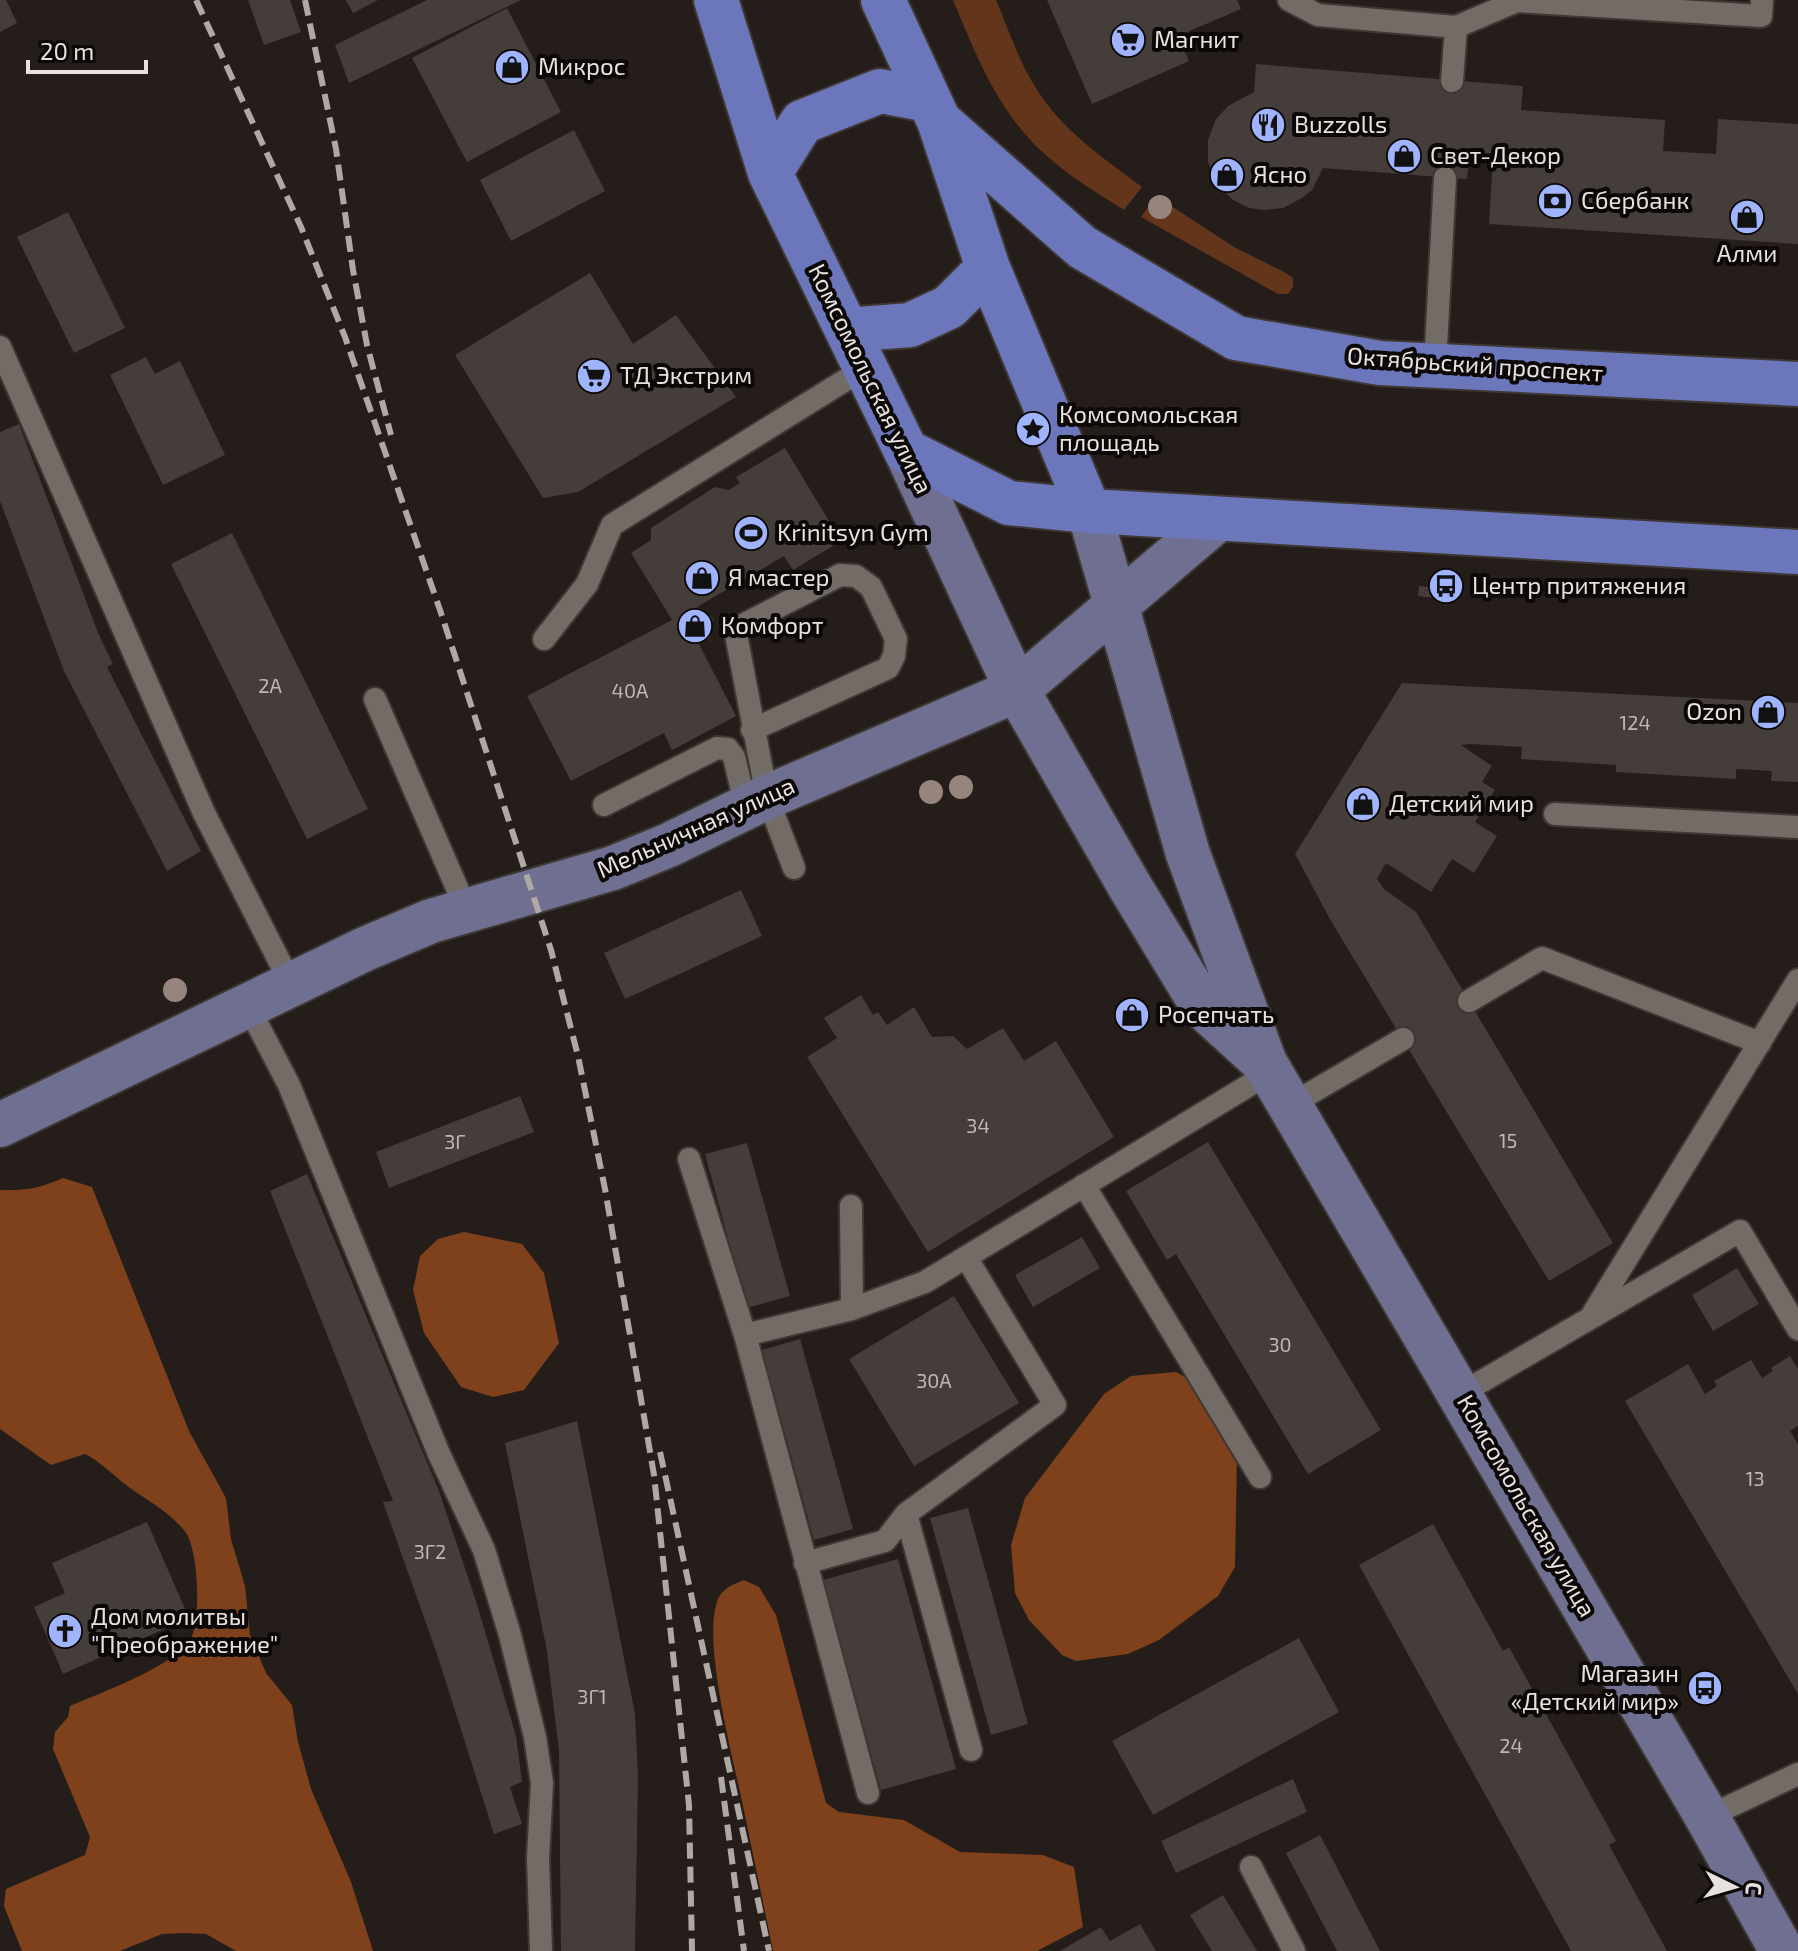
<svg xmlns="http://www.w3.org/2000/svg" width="1798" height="1951" viewBox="0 0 1798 1951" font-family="'Exo 2',sans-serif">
	<rect width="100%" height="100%" fill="#251d1a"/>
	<path fill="#63351b" d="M953 0H996C1008 28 1018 59 1034 85 1060 129 1102 157 1142 187L1124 210C1098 193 1071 178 1048 157 999 115 977 57 953 0Z
		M1156 196 1234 247 1286 273 1293 278V287L1288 294H1278L1141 217Z"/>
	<path fill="#7e411b" d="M63 1178 92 1187 189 1431 226 1498 231 1539 245 1586 250 1635 266 1673 292 1705 298 1742 311 1789 351 1882 373 1951H236L206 1934 184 1933 162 1934 120 1951H22L4 1906 6 1889 85 1855 90 1837 53 1749 55 1732 68 1717 70 1706C100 1693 179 1665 192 1636 201 1616 198 1550 186 1533 168 1508 136 1496 114 1475 103 1466 97 1460 85 1454L51 1465 0 1429V1190C24 1191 41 1188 63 1178Z
		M464 1232 522 1244 544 1273 559 1343 524 1390 493 1397 461 1387 424 1333 413 1290 420 1256 438 1239Z
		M1176 1372 1206 1389 1237 1453 1235 1567 1218 1596 1159 1640 1128 1654 1076 1661 1062 1655 1029 1620 1015 1593 1011 1545 1025 1498 1104 1394 1131 1376Z
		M744 1580 759 1587 776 1615 826 1803 839 1812 904 1820 960 1852 1043 1855 1074 1867 1083 1927 1037 1951H773C763 1901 752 1851 742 1801 733 1758 700 1634 719 1597 725 1587 734 1584 744 1580Z"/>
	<path fill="#453d39" d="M0 0H6L17 23 0 32Z
		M248 0H290L301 32 264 45Z
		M346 0H378L353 13Z
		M427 0H521L349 83 335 45Z
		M1047 0H1237L1241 9 1178 36 1189 61 1092 104Z
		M507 8 561 112 467 162 412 58Z
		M1256 64 1523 86 1521 110 1665 120 1663 151 1716 154 1718 119 1798 124V244L1489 224 1493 158 1469 157 1467 179 1323 168 1312 190 1302 198 1283 208 1264 210 1249 208 1233 200 1217 184 1208 162V140L1216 119 1228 106 1254 92Z
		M574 130 605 191 511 241 480 180Z
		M68 212 125 328 74 353 17 237Z
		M590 273 633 344 676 315 736 397 578 492 543 498 455 355Z
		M146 357 155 374 180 361 225 455 163 485 110 375Z
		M19 424 99 635 113 664 107 667 201 851 167 871 64 671 0 501V432Z
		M785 448 841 541 793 570 784 556 697 607 713 618 710 638 699 644 736 716 672 750 664 733 571 781 527 696 672 620 631 553 651 540V528L715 487 729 490 740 483 736 477Z
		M232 533 368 809 307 839 171 564Z
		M1419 586 1437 588 1435 598 1418 596Z
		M1441 589 1459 591 1457 601 1441 599Z
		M1402 683 1798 703V782L1771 781 1772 771 1736 769V779L1616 772V765L1521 759 1522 747 1471 744 1461 745 1492 766 1482 782 1495 790 1475 822 1497 836 1474 873 1452 859 1431 892 1386 863 1377 879 1384 889 1416 912 1613 1243 1549 1281 1331 921 1295 854Z
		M741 890 762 936 625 999 604 953Z
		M861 995 873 1015 878 1012 887 1025 914 1007 932 1037 953 1036 967 1049 1003 1028 1024 1061 1056 1041 1114 1137 928 1252 807 1057 837 1038 824 1018Z
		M520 1096 534 1132 389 1188 376 1152Z
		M1208 1142 1381 1430 1308 1474 1176 1254 1167 1260 1126 1191Z
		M747 1143 790 1296 747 1308 705 1154Z
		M307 1174 439 1491 476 1601 516 1736 522 1782 510 1787 522 1824 494 1834 438 1657 383 1502 393 1501 270 1191Z
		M1082 1237 1100 1268 1033 1307 1015 1275Z
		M1737 1268 1759 1304 1713 1331 1692 1295Z
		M954 1296 1019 1403 914 1466 849 1359Z
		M800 1339 853 1529 814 1540 762 1350Z
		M1790 1356 1798 1369V1426L1790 1431 1798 1444V1694L1625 1401 1688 1364 1705 1394 1717 1386 1714 1381 1751 1360 1762 1378 1773 1371 1771 1368Z
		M577 1421 635 1714 638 1775 635 1951H561L559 1751 547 1651 505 1443Z
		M968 1508 1028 1724 991 1735 930 1518Z
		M147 1522 189 1618 63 1674 34 1607 65 1593 52 1563Z
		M1433 1524 1503 1651 1509 1647 1616 1841 1609 1845 1667 1951H1571L1359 1565Z
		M898 1559 956 1769 881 1790 823 1580Z
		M1299 1638 1339 1712 1153 1815 1112 1741Z
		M1293 1779 1307 1812 1176 1873 1161 1841Z
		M1320 1835 1380 1951H1337L1286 1853Z
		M1223 1895 1257 1951H1212L1190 1915Z
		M1140 1924 1156 1951H1060L1101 1927 1110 1941Z"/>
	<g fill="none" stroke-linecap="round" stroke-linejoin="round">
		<g stroke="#3e3835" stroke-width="26">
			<path id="service" d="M1289 0 1318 15 1456 27 1517 1 1761 16 1762 0
				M1452 81 1456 27
				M0 347 204 813 291 984
				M1435 366 1445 178
				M544 639 587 584 612 525 865 368
				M375 699 467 911
				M752 730 888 668 894 656 896 639 871 587 856 576 840 575 735 629 767 797 794 868
				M604 805 717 748 728 749 734 757 746 807
				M1555 814 1798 827
				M1469 1001 1542 958 1760 1043
				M248 1006 289 1085 439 1454 484 1550 510 1635 535 1737 542 1783 538 1858 541 1951
				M1290 1105 1403 1039
				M689 1159 745 1335 868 1793
				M1084 1185 1260 1477
				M851 1206 852 1309
				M1592 1315 1798 980
				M745 1335 852 1309 925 1282 1271 1072
				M1460 1394 1740 1231 1798 1329
				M906 1514 971 1750
				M805 1563 885 1541 906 1514 1055 1405 966 1257
				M1707 1817 1798 1774
				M1251 1867 1294 1951"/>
		</g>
		<g stroke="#3e3835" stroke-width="48">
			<path id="secondary" d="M906 451 1017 690 1129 885 1203 1007 1260 1059
				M1089 511 1188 854 1265 1063 1707 1817 1782 1951
				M0 1125 365 949 431 921 613 868 669 845 767 797 1017 690 1218 519"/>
		</g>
		<g stroke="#3e3835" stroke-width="48">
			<path id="primary" d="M716 0 770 173 906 451 1009 503 1089 511 1798 552
				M883 0 939 121 988 268 1089 511
				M939 121 1082 247 1236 338 1380 363 1798 384
				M770 173 802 122 880 91 928 100
				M847 330 910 325 949 307 988 268"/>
		</g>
		<use href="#service" stroke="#736b66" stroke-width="22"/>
		<use href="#secondary" stroke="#6f7091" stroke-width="44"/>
		<use href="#primary" stroke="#6c76bb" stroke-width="44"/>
		<path stroke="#afa9a6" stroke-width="6" stroke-dasharray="16 8" stroke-linecap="butt" d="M196 0 301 227 345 337 440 610 551 950 578 1056 605 1189 654 1475 689 1805 692 1951
			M305 0 336 149 353 270 367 345 391 435
			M660 1452 769 1951
			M721 1777 744 1951"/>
	</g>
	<g fill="#95857d">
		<circle cx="1160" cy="207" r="12"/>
		<circle cx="961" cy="787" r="12"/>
		<circle cx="931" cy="792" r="12"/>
		<circle cx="175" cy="990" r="12"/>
	</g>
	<defs>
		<g id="supermarket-disc" transform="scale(1.8)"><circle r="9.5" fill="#a0b3fd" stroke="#0b0807"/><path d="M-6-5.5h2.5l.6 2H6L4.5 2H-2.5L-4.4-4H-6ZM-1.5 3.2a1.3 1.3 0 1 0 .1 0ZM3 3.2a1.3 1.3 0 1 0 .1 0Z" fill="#111"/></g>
		<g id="shop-disc" transform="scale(1.8)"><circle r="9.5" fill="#a0b3fd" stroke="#0b0807"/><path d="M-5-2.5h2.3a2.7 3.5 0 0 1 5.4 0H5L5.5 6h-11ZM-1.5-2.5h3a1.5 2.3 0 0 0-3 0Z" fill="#111"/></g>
		<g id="restaurant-disc" transform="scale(1.8)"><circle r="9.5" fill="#a0b3fd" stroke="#0b0807"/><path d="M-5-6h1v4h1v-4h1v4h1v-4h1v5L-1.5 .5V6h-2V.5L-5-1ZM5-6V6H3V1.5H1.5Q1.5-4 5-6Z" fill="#111"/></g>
		<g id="bank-disc" transform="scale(1.8)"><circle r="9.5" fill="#a0b3fd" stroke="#0b0807"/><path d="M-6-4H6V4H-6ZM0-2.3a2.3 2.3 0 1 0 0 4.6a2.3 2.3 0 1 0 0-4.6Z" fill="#111"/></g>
		<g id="sight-disc" transform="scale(1.8)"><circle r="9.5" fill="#a0b3fd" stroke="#0b0807"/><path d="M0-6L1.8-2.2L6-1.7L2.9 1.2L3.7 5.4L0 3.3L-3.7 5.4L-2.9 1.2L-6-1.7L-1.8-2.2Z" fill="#111"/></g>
		<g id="stadium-disc" transform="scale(1.8)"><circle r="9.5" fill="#a0b3fd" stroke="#0b0807"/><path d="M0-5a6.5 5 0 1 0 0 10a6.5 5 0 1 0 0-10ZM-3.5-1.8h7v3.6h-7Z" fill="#111"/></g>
		<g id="bus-disc" transform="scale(1.8)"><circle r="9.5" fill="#a0b3fd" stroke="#0b0807"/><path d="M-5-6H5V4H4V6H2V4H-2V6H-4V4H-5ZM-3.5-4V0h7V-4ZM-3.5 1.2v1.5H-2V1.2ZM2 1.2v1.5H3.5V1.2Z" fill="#111"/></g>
		<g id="church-disc" transform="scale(1.8)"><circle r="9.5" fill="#a0b3fd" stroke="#0b0807"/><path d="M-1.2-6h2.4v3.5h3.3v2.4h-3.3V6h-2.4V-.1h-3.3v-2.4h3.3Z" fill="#111"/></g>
	</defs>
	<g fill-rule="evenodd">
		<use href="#supermarket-disc" x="1128" y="40"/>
		<use href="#shop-disc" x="512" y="67"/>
		<use href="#restaurant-disc" x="1268" y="125"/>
		<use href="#shop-disc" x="1404" y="156"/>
		<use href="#shop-disc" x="1227" y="175"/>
		<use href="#bank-disc" x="1555" y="201"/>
		<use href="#shop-disc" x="1747" y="217"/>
		<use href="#supermarket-disc" x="594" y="376"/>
		<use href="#sight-disc" x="1033" y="429"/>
		<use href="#stadium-disc" x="751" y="533"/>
		<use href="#shop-disc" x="702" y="578"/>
		<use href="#bus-disc" x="1446" y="586"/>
		<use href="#shop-disc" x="695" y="626"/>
		<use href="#shop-disc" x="1768" y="712"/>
		<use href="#shop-disc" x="1363" y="804"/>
		<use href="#shop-disc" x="1132" y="1015"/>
		<use href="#church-disc" x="65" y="1631"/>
		<use href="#bus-disc" x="1705" y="1688"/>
	</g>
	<g text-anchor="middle" stroke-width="8" stroke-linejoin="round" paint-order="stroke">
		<g font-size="20" fill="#beb9b6">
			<text x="270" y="693">2А</text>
			<text x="630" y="698">40А</text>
			<text x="1635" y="730">124</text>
			<text x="978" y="1133">34</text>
			<text x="1508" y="1148">15</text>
			<text x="455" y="1149">3Г</text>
			<text x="1280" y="1352">30</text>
			<text x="934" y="1388">30А</text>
			<text x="1755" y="1486">13</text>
			<text x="430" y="1559">3Г2</text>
			<text x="592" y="1704">3Г1</text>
			<text x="1511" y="1753">24</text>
		</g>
		<g font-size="24" fill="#e7e2df" stroke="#0b0807" text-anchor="start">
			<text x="1154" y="48">Магнит</text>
			<text x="538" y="75">Микрос</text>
			<text x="1294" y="133">Buzzolls</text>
			<text x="1430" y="164">Свет-Декор</text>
			<text x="1253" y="183">Ясно</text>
			<text x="1581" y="209">Сбербанк</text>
			<text x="1747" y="262" text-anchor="middle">Алми</text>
			<text x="620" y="384">ТД Экстрим</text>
			<text x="1059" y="423">Комсомольская<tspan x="1059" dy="28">площадь</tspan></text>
			<text x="777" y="541">Krinitsyn Gym</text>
			<text x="728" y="586">Я мастер</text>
			<text x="1472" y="594">Центр притяжения</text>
			<text x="721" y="634">Комфорт</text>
			<text x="1742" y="720" text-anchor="end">Ozon</text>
			<text x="1389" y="812">Детский мир</text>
			<text x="1158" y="1023">Росепчать</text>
			<text x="91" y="1625">Дом молитвы<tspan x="91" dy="28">"Преображение"</tspan></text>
			<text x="1679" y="1682" text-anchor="end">Магазин<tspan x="1679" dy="28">«Детский мир»</tspan></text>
		</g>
		<g font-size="24" fill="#e7e2df" stroke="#0b0807">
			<text transform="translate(1475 365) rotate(4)" y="8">Октябрьский проспект</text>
			<text transform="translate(870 379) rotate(64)" y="8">Комсомольская улица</text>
			<text transform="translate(696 828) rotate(-24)" y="8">Мельничная улица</text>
			<text transform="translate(1526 1506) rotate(60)" y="8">Комсомольская улица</text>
		</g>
	</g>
	<g transform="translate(1734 1887) rotate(95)" stroke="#0b0807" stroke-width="6" paint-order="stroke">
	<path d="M0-6L14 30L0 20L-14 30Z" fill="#e7e2df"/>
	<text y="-12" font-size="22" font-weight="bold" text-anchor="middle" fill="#e7e2df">С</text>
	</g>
	<path d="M28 60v12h118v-12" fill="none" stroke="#e7e2df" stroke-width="4"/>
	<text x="40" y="60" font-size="24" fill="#e7e2df" stroke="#0b0807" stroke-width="6" paint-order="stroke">20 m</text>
</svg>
